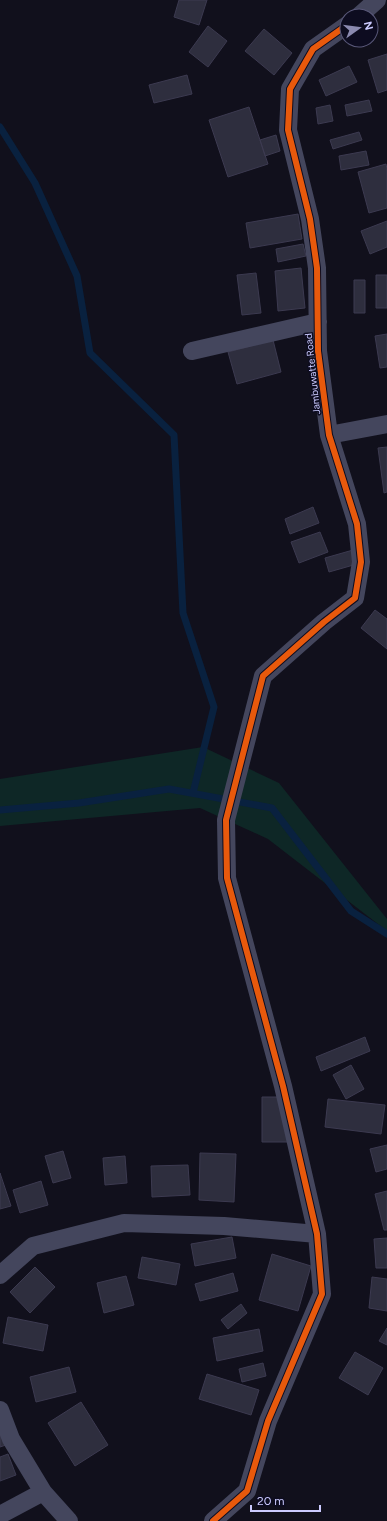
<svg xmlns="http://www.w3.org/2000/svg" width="387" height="1521" viewBox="0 0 387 1521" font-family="Figtree,sans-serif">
	<rect width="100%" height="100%" fill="#11101c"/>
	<path fill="#0e2726" d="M203 747 279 783 387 919V931L268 839 200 808 0 826V779Z"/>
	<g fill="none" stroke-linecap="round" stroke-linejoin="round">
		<path stroke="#09213f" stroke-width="7" d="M0 127 35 183 77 276 90 353 174 435 183 613 214 707 193 793
			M0 810 79 803 169 789 272 808 351 911 387 934"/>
	</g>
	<path fill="#2e2e3e" stroke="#3c3a50" d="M179 0H207L199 25 174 17Z
		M208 26 227 41 208 67 189 52Z
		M264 29 292 53 274 75 245 51Z
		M387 54V90L378 93 368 60Z
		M349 66 357 82 326 96 319 80Z
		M187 75 192 94 154 103 149 85Z
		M369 100 372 111 347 116 345 105Z
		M330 105 333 121 318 124 316 108Z
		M249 107 268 164 228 177 209 120Z
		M359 132 362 140 333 149 330 140Z
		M276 135 280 151 265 156 260 140Z
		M366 151 369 165 341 170 339 156Z
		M386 164 387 169V208L369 213 358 172Z
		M298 214 302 239 250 248 246 223Z
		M387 221V247L370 254 361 231Z
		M303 244 306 256 278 262 276 249Z
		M301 268 305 308 278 311 275 271Z
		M256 273 261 313 242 315 237 275Z
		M376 275H387V308H376Z
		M354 280H365V313H354Z
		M387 334V367L380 368 375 336Z
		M273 340 281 372 237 384 228 352Z
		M387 447V492L384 493 378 448Z
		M313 507 319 523 290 534 285 519Z
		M320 532 328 552 299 563 291 542Z
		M353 550 357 564 329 572 325 558Z
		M375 610 387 619V649L361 628Z
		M365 1037 370 1051 321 1071 316 1057Z
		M351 1065 364 1089 346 1099 333 1075Z
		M262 1097H289V1142H262Z
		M328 1099 385 1105 381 1134 325 1127Z
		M387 1145V1169L376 1172 370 1149Z
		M63 1151 71 1178 53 1183 45 1156Z
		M200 1153 236 1154 234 1202 199 1200Z
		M125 1156 127 1183 105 1185 103 1158Z
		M188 1165 190 1195 152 1197 151 1166Z
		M0 1173 11 1206 0 1209Z
		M41 1181 48 1205 20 1213 13 1190Z
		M387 1191V1230H384L375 1194Z
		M232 1237 236 1258 195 1266 191 1244Z
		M387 1238V1268H376L374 1239Z
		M272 1254 311 1266 298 1311 259 1300Z
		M142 1257 180 1264 176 1285 138 1278Z
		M35 1267 55 1287 30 1313 10 1292Z
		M233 1273 238 1291 200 1301 195 1284Z
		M126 1276 134 1305 104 1313 97 1283Z
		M372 1277 387 1279V1311L369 1308Z
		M241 1304 247 1313 228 1329 221 1320Z
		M8 1317 48 1325 43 1351 3 1343Z
		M387 1328V1345L379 1341Z
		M259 1329 263 1351 217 1361 213 1338Z
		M355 1352 383 1368 368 1395 339 1378Z
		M263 1363 266 1376 242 1382 239 1369Z
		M69 1367 76 1392 36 1402 30 1377Z
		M207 1374 259 1390 251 1415 199 1399Z
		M81 1402 108 1445 75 1466 48 1423Z
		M0 1430 6 1445 0 1447Z
		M8 1454 16 1475 0 1481V1457Z"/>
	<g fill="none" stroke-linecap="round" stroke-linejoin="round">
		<path stroke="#44465d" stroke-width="18" d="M359 16 377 0
			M192 351 318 322
			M329 435 387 424
			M0 1275 33 1246 124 1223 224 1226 317 1234
			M0 1410 11 1439 43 1492
			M0 1515 43 1492 69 1521
			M213 1521 247 1491 268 1421 322 1294 317 1234 283 1086 227 878 226 820 263 676 324 622 355 598 361 562 357 524 329 435 318 351 317 268 310 219 288 130 290 89 313 49 347 25"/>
		<g stroke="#0d0c20" stroke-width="8">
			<path id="cycleway" d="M213 1521 247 1491 268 1421 322 1294 317 1234 283 1086 227 878 226 820 263 676 324 622 355 598 361 562 357 524 329 435 318 351 317 268 310 219 288 130 290 89 313 49 347 25"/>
		</g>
		<use href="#cycleway" stroke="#e8590c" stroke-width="6"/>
	</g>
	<g text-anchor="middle" stroke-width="3" stroke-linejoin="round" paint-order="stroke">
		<g font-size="10" fill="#cccbff" stroke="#0d0c20">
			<text transform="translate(312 374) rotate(-96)" y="4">Jambuwatte Road</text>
		</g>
	</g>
	<g transform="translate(359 28) rotate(76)"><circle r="19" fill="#0d0c20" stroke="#595879"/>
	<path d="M0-3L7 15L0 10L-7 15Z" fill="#8b8ab0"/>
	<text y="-6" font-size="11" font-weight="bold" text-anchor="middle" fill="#cccbff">N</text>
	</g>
	<path d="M251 1505v6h69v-6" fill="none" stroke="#cccbff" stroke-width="2"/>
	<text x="257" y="1505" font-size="12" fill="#cccbff" stroke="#0d0c20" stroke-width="3" paint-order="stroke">20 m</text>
</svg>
